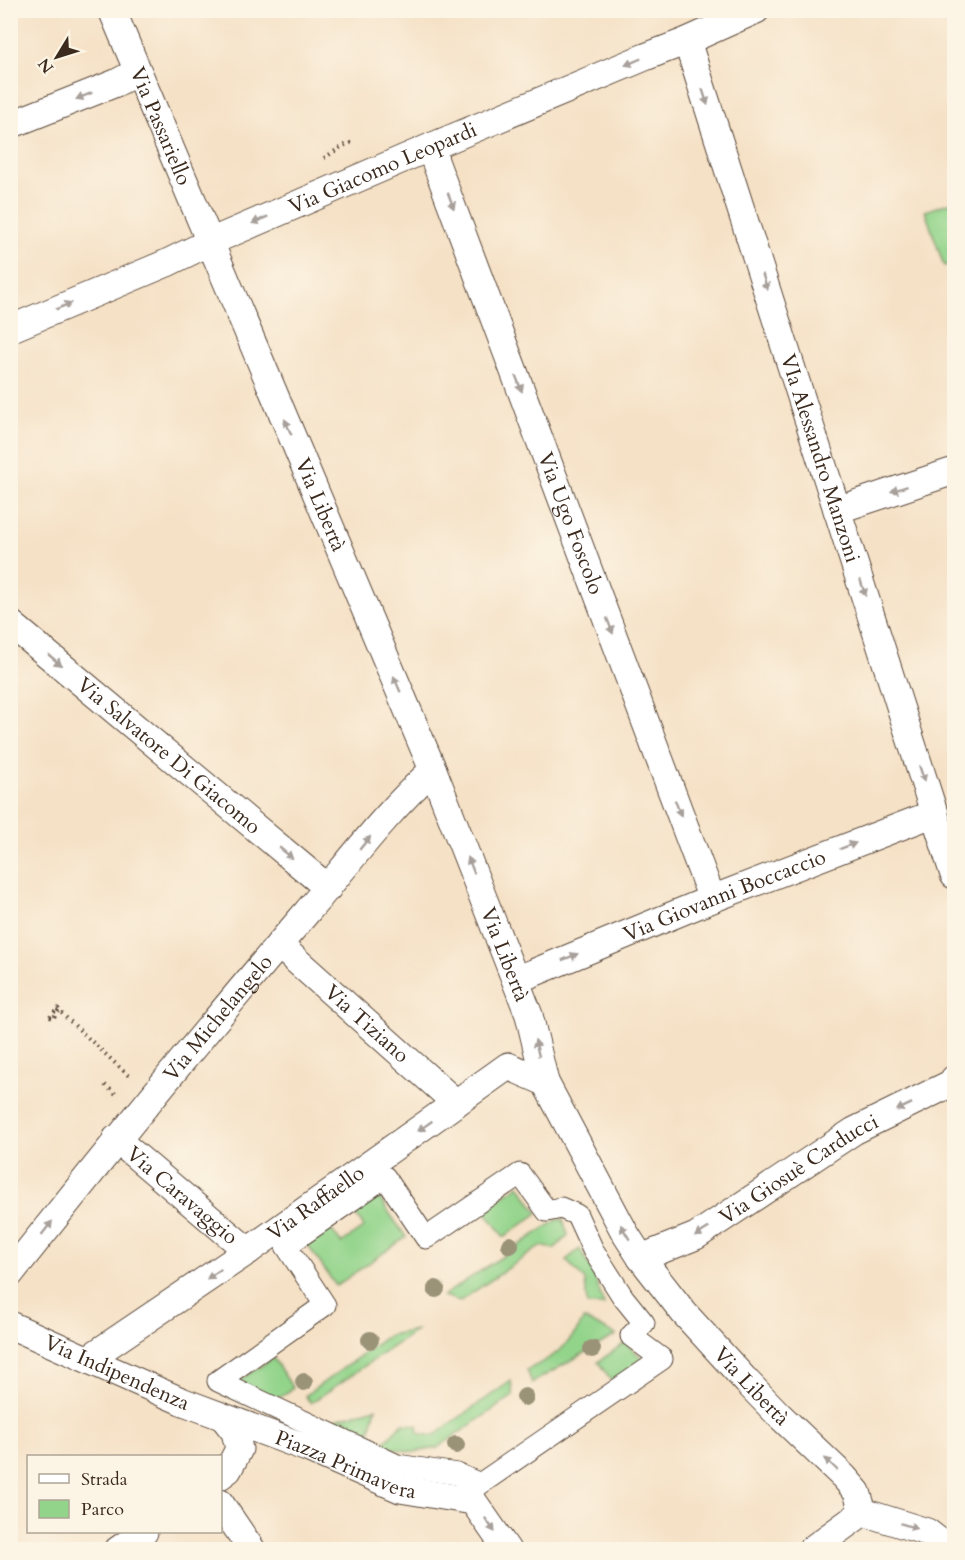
<svg xmlns="http://www.w3.org/2000/svg" width="965" height="1560" viewBox="0 0 965 1560" font-family="Cardo,serif">
	<rect width="100%" height="100%" fill="#fcf5e5"/>
	<filter id="ink" filterUnits="userSpaceOnUse"><feTurbulence type="fractalNoise" baseFrequency=".0167" numOctaves="2"/><feDisplacementMap in="SourceGraphic" scale="12" xChannelSelector="R" yChannelSelector="G"/><feConvolveMatrix kernelMatrix="1 2 1 2 8 2 1 2 1" color-interpolation-filters="sRGB"/></filter>
	<filter id="wash" filterUnits="userSpaceOnUse"><feTurbulence type="fractalNoise" baseFrequency=".008" numOctaves="4" result="noise"/><feDisplacementMap in="SourceGraphic" scale="24" xChannelSelector="R" yChannelSelector="G"/><feGaussianBlur stdDeviation="1.35" result="paint"/><feColorMatrix in="noise" values="0 0 0 0 0 0 0 0 0 0 0 0 0 0 0 0 0 1.4 0 .05"/><feComposite in="paint" operator="in"/></filter>
	<g filter="url(#wash)">
		<rect width="100%" height="100%" fill="#f5e1c6"/>
		<path fill="#93d48b" stroke="#677f54" stroke-width="1.5" d="M954 201V262L944 266 925 211Z
			M519 1185 538 1213 504 1237 484 1210Z
			M375 1192 406 1237 336 1286 304 1240 327 1224 341 1243 364 1227 351 1208Z
			M563 1219 568 1235 554 1249 541 1246 460 1301 443 1296 557 1220Z
			M580 1249 594 1275 604 1305H587L585 1280 566 1260Z
			M584 1319 616 1335 532 1383 527 1370C556 1356 568 1347 584 1319Z
			M417 1330 311 1403 305 1396 389 1335Z
			M625 1343 650 1365 617 1388 598 1362Z
			M273 1358 293 1388 273 1402 234 1384Z
			M511 1381 513 1396 437 1448 414 1452 380 1446 402 1424 417 1425 418 1433 433 1436Z
			M376 1408 368 1438 331 1420Z"/>
	</g>
	<g filter="url(#ink)">
		<g fill="none" stroke-linecap="round" stroke-linejoin="round">
			<g stroke="#574537" stroke-width="23">
				<path id="pedestrian" d="M520 1174 547 1211 561 1208 577 1215 593 1250 623 1297 644 1323 631 1336 662 1359 480 1484 457 1474 397 1465 218 1381 325 1305 286 1246 385 1177 426 1238Z"/>
			</g>
			<g stroke="#574537" stroke-width="29">
				<g id="minor">
					<path id="s1" d="M112 10 433 770 529 1015 545 1082 625 1233 641 1258 684 1313 747 1382 779 1415 844 1477 857 1492 863 1512"/>
					<path id="s2" d="M687 41 954 875"/>
					<path d="M10 125 116 83 137 72"/>
					<path id="s3" d="M433 146 435 161 712 899"/>
					<path id="s4" d="M10 329 167 263 210 242 433 146 645 57 687 41 756 10"/>
					<path d="M837 510 954 471"/>
					<path id="s5" d="M10 623 328 888"/>
					<path id="s6" d="M279 945 456 1103"/>
					<path id="s7" d="M516 980 712 899 935 813"/>
					<path id="s8" d="M116 1139 248 1251"/>
					<path id="s9" d="M641 1258 696 1236 854 1131 952 1083 954 1079"/>
					<path id="s10" d="M10 1274C107 1152 205 1030 307 912 348 864 386 812 433 770"/>
					<path id="s11" d="M10 1325 181 1401 307 1448 400 1489 473 1501 507 1550"/>
					<path id="s12" d="M88 1359 248 1251 508 1066 545 1082"/>
					<path d="M220 1476 228 1470 239 1449 235 1432 224 1418"/>
					<path d="M220 1503 252 1550"/>
					<path d="M863 1512 927 1532 950 1550"/>
					<path d="M118 1550 144 1532"/>
					<path d="M811 1550 863 1512"/>
				</g>
			</g>
			<path stroke="#574537" stroke-width="4" stroke-dasharray="1.5 4.5" stroke-linecap="butt" d="M324 158 343 146 355 141
				M57 1009 130 1077
				M50 1017 61 1005
				M50 1017 53 1019 59 1011
				M105 1085 117 1095"/>
			<use href="#pedestrian" stroke="#fff" stroke-width="21"/>
			<use href="#minor" stroke="#fff" stroke-width="27"/>
		</g>
		<g fill="#9b9378">
			<circle cx="510" cy="1245" r="9"/>
			<circle cx="436" cy="1289" r="9"/>
			<circle cx="370" cy="1340" r="9"/>
			<circle cx="592" cy="1349" r="9"/>
			<circle cx="304" cy="1382" r="9"/>
			<circle cx="525" cy="1397" r="9"/>
			<circle cx="456" cy="1445" r="9"/>
		</g>
		<defs><path id="oneway-solid" d="M-6-.8H1V-3.2L6.5 0L1 3.2V.8H-6Z" transform="scale(1.5)"/></defs>
		<g fill="#a79f9a">
			<use href="#oneway-solid" transform="translate(633 62) rotate(157)"/>
			<use href="#oneway-solid" transform="translate(84 96) rotate(158)"/>
			<use href="#oneway-solid" transform="translate(705 97) rotate(72)"/>
			<use href="#oneway-solid" transform="translate(451 201) rotate(69)"/>
			<use href="#oneway-solid" transform="translate(260 220) rotate(156)"/>
			<use href="#oneway-solid" transform="translate(765 282) rotate(72)"/>
			<use href="#oneway-solid" transform="translate(64 306) rotate(-23)"/>
			<use href="#oneway-solid" transform="translate(519 384) rotate(69)"/>
			<use href="#oneway-solid" transform="translate(288 427) rotate(-113)"/>
			<use href="#oneway-solid" transform="translate(899 489) rotate(162)"/>
			<use href="#oneway-solid" transform="translate(863 588) rotate(72)"/>
			<use href="#oneway-solid" transform="translate(610 626) rotate(69)"/>
			<use href="#oneway-solid" transform="translate(55 660) rotate(40)"/>
			<use href="#oneway-solid" transform="translate(397 684) rotate(-113)"/>
			<use href="#oneway-solid" transform="translate(922 774) rotate(72)"/>
			<use href="#oneway-solid" transform="translate(678 808) rotate(69)"/>
			<use href="#oneway-solid" transform="translate(365 843) rotate(-50)"/>
			<use href="#oneway-solid" transform="translate(848 846) rotate(-21)"/>
			<use href="#oneway-solid" transform="translate(286 853) rotate(40)"/>
			<use href="#oneway-solid" transform="translate(471 865) rotate(-111)"/>
			<use href="#oneway-solid" transform="translate(570 957) rotate(-22)"/>
			<use href="#oneway-solid" transform="translate(537 1048) rotate(-103)"/>
			<use href="#oneway-solid" transform="translate(904 1107) rotate(154)"/>
			<use href="#oneway-solid" transform="translate(425 1126) rotate(145)"/>
			<use href="#oneway-solid" transform="translate(47 1228) rotate(-52)"/>
			<use href="#oneway-solid" transform="translate(625 1232) rotate(-121)"/>
			<use href="#oneway-solid" transform="translate(702 1232) rotate(148)"/>
			<use href="#oneway-solid" transform="translate(214 1274) rotate(146)"/>
			<use href="#oneway-solid" transform="translate(831 1464) rotate(-136)"/>
			<use href="#oneway-solid" transform="translate(490 1525) rotate(55)"/>
			<use href="#oneway-solid" transform="translate(909 1526) rotate(17)"/>
		</g>
	</g>
	<g text-anchor="middle" stroke-width="4.5" stroke-linejoin="round" paint-order="stroke">
		<g font-size="21" fill="#3b2a1e" stroke="#fcf5e5">
			<text dy="7" stroke="none"><textPath href="#s1" startOffset="126">Via Passariello</textPath></text>
			<text dy="7" stroke="none"><textPath href="#s4" startOffset="406">Via Giacomo Leopardi</textPath></text>
			<text dy="7" stroke="none"><textPath href="#s2" startOffset="438">VIa Alessandro Manzoni</textPath></text>
			<text dy="7" stroke="none"><textPath href="#s1" startOffset="537">Via Libertà</textPath></text>
			<text dy="7" stroke="none"><textPath href="#s3" startOffset="402">Via Ugo Foscolo</textPath></text>
			<text dy="7" stroke="none"><textPath href="#s5" startOffset="207">Via Salvatore Di Giacomo</textPath></text>
			<text dy="7" stroke="none"><textPath href="#s7" startOffset="225">Via Giovanni Boccaccio</textPath></text>
			<text dy="7" stroke="none"><textPath href="#s1" startOffset="1023">Via Libertà</textPath></text>
			<text dy="7" stroke="none"><textPath href="#s10" startOffset="330">Via Michelangelo</textPath></text>
			<text dy="7" stroke="none"><textPath href="#s6" startOffset="118">Via Tiziano</textPath></text>
			<text dy="7" stroke="none"><textPath href="#s9" startOffset="182">Via Giosuè Carducci</textPath></text>
			<text dy="7" stroke="none"><textPath href="#s8" startOffset="87">Via Caravaggio</textPath></text>
			<text dy="7" stroke="none"><textPath href="#s12" startOffset="276">Via Raffaello</textPath></text>
			<text dy="7" stroke="none"><textPath href="#s11" startOffset="117">Via Indipendenza</textPath></text>
			<text dy="7" stroke="none"><textPath href="#s1" startOffset="1527">Via Libertà</textPath></text>
			<text dy="7" stroke="none"><textPath href="#s11" startOffset="364">Piazza Primavera</textPath></text>
		</g>
	</g>
	<rect width="965" height="1560" fill="none" stroke="#fcf5e5" stroke-width="36"/>
	<rect x="27" y="1455" width="195" height="78" fill="#fcf5e5" stroke="#afa495" stroke-width="1.5"/>
	<rect x="39" y="1474" width="30" height="9" fill="#ffffff" stroke="#afa495" stroke-width="1.5"/>
	<text x="81" y="1485" font-size="18" fill="#3b2a1e">Strada</text>
	<rect x="39" y="1500" width="30" height="18" fill="#93d48b" stroke="#afa495" stroke-width="1.5"/>
	<text x="81" y="1515" font-size="18" fill="#3b2a1e">Parco</text>
	<g transform="translate(57 57) rotate(232)" stroke="#fcf5e5" stroke-width="4.5" paint-order="stroke">
	<path d="M0-4.5L10 22L0 15L-10 22Z" fill="#3b2a1e"/>
	<text y="-9" font-size="16" font-weight="bold" text-anchor="middle" fill="#3b2a1e">N</text>
	</g>
</svg>
